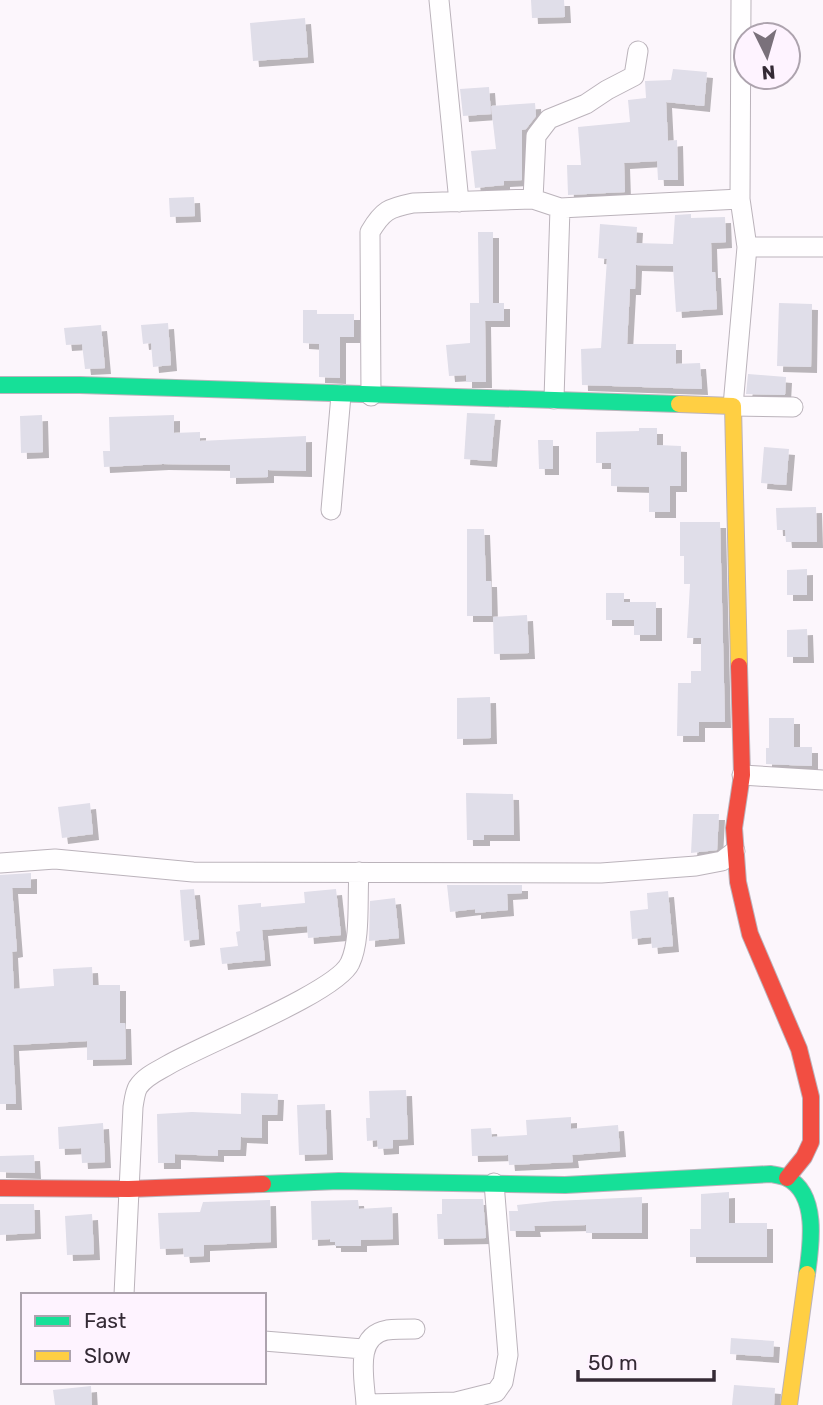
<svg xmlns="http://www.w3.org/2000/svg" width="823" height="1405" viewBox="0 0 823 1405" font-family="Rubik,sans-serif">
	<defs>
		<filter id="shadow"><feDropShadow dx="6" dy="6" stdDeviation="0" flood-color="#0004"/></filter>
	</defs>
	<rect width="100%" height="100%" fill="#fcf6fc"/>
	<path fill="#e0dee9" filter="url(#shadow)" d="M531 0H564L565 17 532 18Z
		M305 18 308 57 253 61 250 23Z
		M673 69 707 72 704 106 666 102 668 141 677 140 678 180H658L657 161 624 163 625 192 568 195 567 165H581L578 127 630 122 628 100 646 98 645 81 671 80Z
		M489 87 491 114 463 116 460 89Z
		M535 103 536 116 526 129 522 130V180L504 181V185L475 188 471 151 496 149 491 106Z
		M194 197 195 216 170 217 169 198Z
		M691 214V218L725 217 726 242 711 243 712 272H715L717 309 676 312 673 266 636 265 635 289H630L627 344H676V364L700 363 702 389 582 385 581 349 601 348 607 259 598 258 600 224 637 227 636 243 673 244 675 215Z
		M478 232H493V303H504V321H485L486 382H466V375L449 376 446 345 470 343V303H479Z
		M779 303 812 304 811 367 777 366Z
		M303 310H317V314H354V337H340V378L319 377V344L303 343Z
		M168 323 171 365 153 367 151 343 143 344 141 325Z
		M101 325 105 368 85 369 82 344 66 345 64 328Z
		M748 374 786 377 785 395 746 394Z
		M467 413 495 414 491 461 464 459Z
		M42 415 43 452 21 453 20 416Z
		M174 415V433L200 432V441L306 436V471L268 470V477L230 478V465L163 464 104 467 103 451H110L109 417Z
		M639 428H657V445L681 446V486H670V512H649V487L611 486V463H596V432L639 431Z
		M538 440H553V469H539Z
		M764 447 789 449 786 485 761 483Z
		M816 507 817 542H786L785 530H777L776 508Z
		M680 522H720L725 722H699V736H677L678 683H691V671H701V638H687L690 584H684V556H680Z
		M467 529H484L486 581H491L492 616H467Z
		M807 569V595H787V570Z
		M606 593H624V602H656V635H634V620H606Z
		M527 615 529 653 494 654 493 617Z
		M807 629 808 657H787V630Z
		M490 697 491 738 457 739V698Z
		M769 718H794V747H812V766L766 764V748H769Z
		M466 793 513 794 514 835H484V840H467Z
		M90 803 93 834 62 838 58 807Z
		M693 814H719L717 850 691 853Z
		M31 873V888H12L17 951 12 952 14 989 54 986 53 969 92 967 93 985H120V1023H125L126 1059 87 1060V1041L13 1045 16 1104H0V875Z
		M447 885H522V893L507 894 508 910 475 913V909L450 912Z
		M194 889 199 939 184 941 180 890Z
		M336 889 341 935 308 938 307 926 262 930 265 960 222 964 220 948 238 946 236 932 240 931 238 905 261 903V907L305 903 304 892Z
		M668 891 673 946 652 948 651 937 632 939 630 911 648 909 647 893Z
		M395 898 399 938 369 941 370 901Z
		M406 1090 408 1139 393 1140V1148L378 1149 377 1140 367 1141 366 1118H370L369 1091Z
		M241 1093 278 1094 277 1115H262V1138L241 1137 240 1150H218V1156L175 1154V1163H158L157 1114 192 1112 241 1114Z
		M325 1104 327 1154 299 1155 297 1105Z
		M571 1117V1129L618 1125 620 1151 572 1155 573 1162 509 1165 508 1155 472 1156 471 1129 491 1128 492 1137 527 1135 526 1120Z
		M103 1123 105 1162 82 1163 81 1148 59 1149 58 1127Z
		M34 1155 35 1173 0 1172V1156Z
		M729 1192V1223H767V1257H690V1229H701V1194Z
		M642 1197V1233H586V1225L534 1226 535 1231H510L509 1211H518L517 1205 554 1201Z
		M442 1199H483L486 1238 438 1239 437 1214H442Z
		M270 1200 271 1242 204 1245V1256L184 1257 183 1248 160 1249 158 1213 200 1212 203 1202Z
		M358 1200 359 1209 392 1207 393 1239 361 1240V1246H335V1242H330V1239L312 1240 311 1201Z
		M0 1204H34L35 1233 0 1235Z
		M92 1214 94 1254 67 1255 65 1216Z
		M731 1338 774 1341 773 1357 730 1354Z
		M734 1385 775 1388 774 1405H732Z
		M91 1386 92 1405H55L53 1390Z"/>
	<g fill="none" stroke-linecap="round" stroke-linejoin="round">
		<g stroke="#bbb3bb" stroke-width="21">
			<path id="street" d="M439 0 459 202
				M741 0 740 199 747 247 733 406 793 407
				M533 199 536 136 549 119 586 104 607 90 634 76 638 51
				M747 247H823
				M371 396 370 232C383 210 389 208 413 203L533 199 560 208 740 199
				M554 399 560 208
				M331 510 341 395
				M742 775 823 780
				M0 863 55 859 193 872 601 873 696 866 722 861 735 851
				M124 1295 133 1107C134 1101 135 1092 138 1087 145 1076 158 1071 168 1065 204 1044 337 992 350 963 361 940 357 898 359 872
				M264 1341 363 1349
				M366 1404 456 1402 496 1392 503 1382 508 1355 494 1183
				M366 1405C365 1380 353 1336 387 1330 396 1329 406 1329 415 1329"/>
		</g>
		<g stroke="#bbb3bb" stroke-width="18">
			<path id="fast" d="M0 385H80L679 404
				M263 1184 339 1181 565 1185 771 1174C776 1175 783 1176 787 1178 819 1194 811 1246 807 1274"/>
		</g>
		<g stroke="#bbb3bb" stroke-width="18">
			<path id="slow" d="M679 404 733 406 739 666
				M789 1405 807 1274"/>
		</g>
		<g stroke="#bbb3bb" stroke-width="18">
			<path id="jam" d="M739 666 742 775 734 828 738 882 750 934 799 1049 811 1097V1142L804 1157 787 1178
				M0 1188 129 1189 263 1184"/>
		</g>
		<use href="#street" stroke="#fffeff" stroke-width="19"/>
		<use href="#fast" stroke="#16e098" stroke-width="16"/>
		<use href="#slow" stroke="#ffcf43" stroke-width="16"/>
		<use href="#jam" stroke="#f24e42" stroke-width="16"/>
	</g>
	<rect x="21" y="1293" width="245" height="91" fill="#fef3ff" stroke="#ada3ae" stroke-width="2"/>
	<rect x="35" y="1316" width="35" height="10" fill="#16e098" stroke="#ada3ae" stroke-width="2"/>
	<text x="84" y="1328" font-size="21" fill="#342a35">Fast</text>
	<rect x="35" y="1351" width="35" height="10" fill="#ffcf43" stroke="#ada3ae" stroke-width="2"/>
	<text x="84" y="1363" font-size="21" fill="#342a35">Slow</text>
	<g transform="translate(767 56) rotate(175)"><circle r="33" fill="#fef3ff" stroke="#ada3ae" stroke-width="2"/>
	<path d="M0-5L12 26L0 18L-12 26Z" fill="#7a717b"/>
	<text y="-10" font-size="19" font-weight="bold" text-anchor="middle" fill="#342a35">N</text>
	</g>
	<path d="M578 1370v10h136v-10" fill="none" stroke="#342a35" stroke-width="3.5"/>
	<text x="588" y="1370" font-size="21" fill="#342a35" stroke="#fef3ff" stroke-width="5" paint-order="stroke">50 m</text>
</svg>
